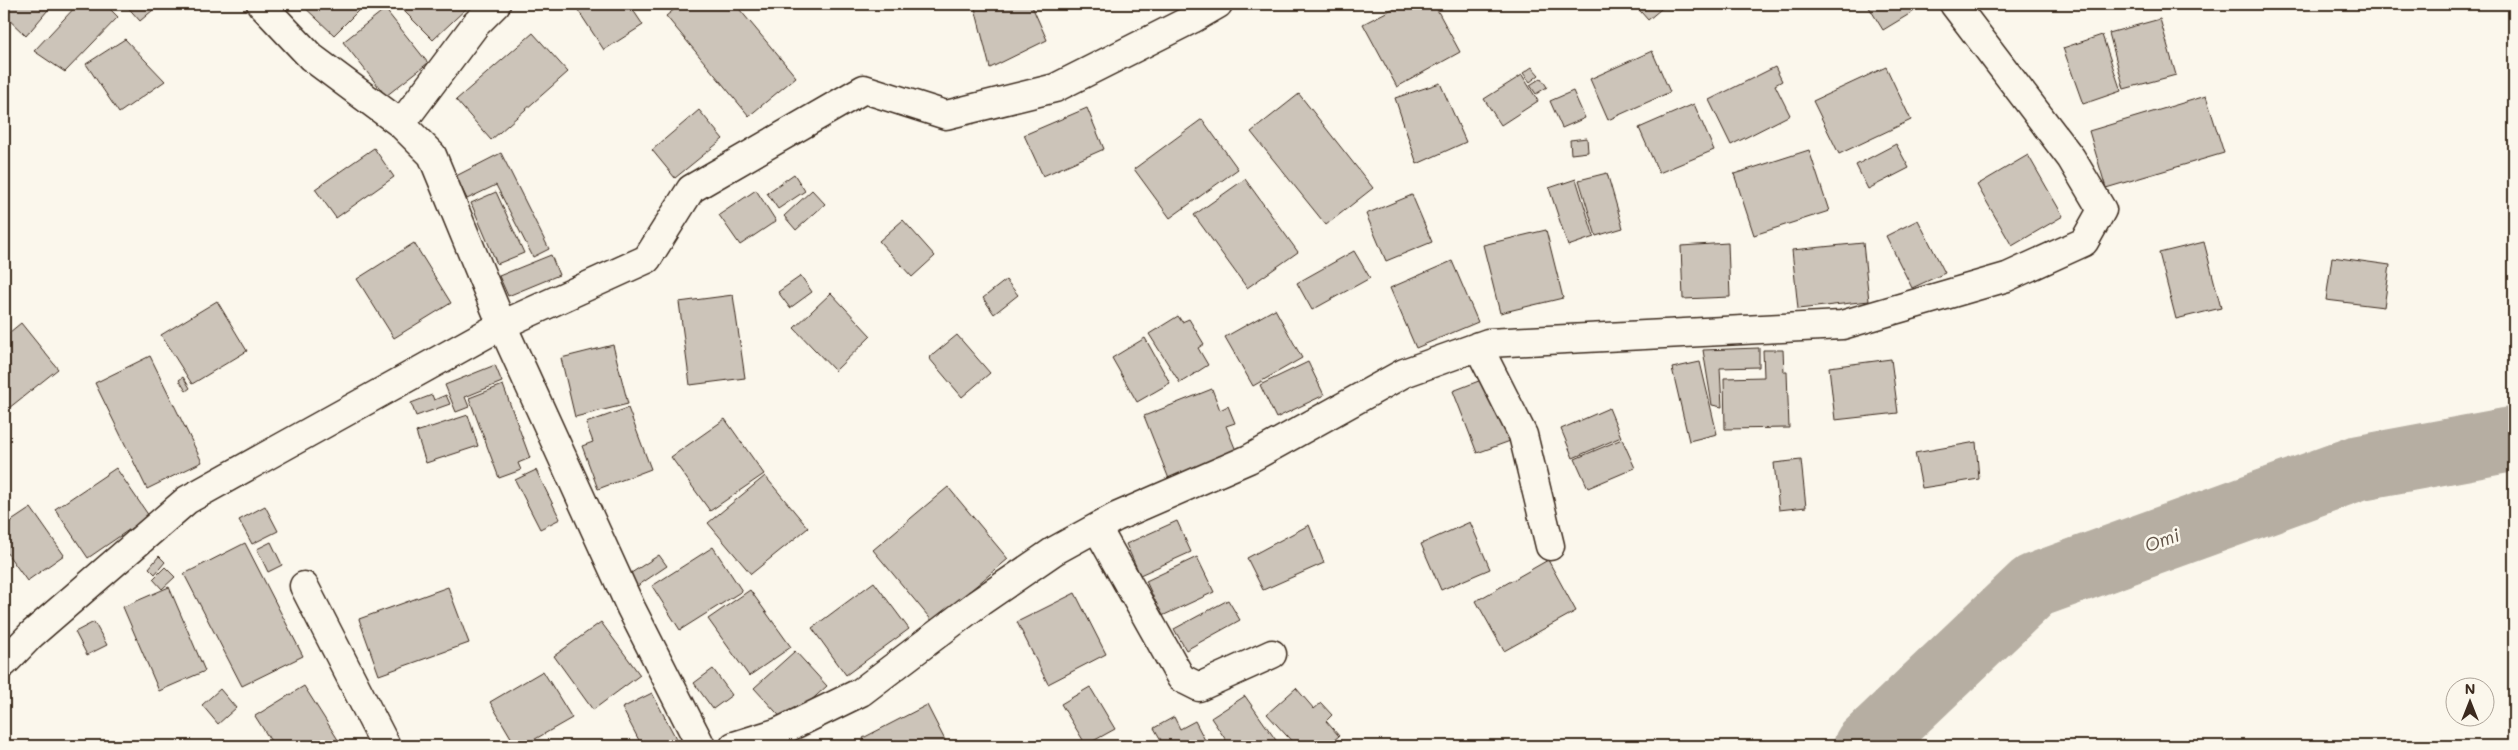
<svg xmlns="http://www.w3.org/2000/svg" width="2518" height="750" viewBox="0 0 2518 750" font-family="Mali,sans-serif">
	<rect width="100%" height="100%" fill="#fbf7ec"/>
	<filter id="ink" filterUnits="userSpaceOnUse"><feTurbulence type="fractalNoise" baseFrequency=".02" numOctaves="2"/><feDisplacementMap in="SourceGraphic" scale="10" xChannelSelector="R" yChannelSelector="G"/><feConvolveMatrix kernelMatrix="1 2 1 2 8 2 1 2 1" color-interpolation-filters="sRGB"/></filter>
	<g filter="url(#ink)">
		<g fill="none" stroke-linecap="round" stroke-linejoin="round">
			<path stroke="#b6aea2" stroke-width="65" d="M1866 746 2034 586 2358 468 2514 439"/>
		</g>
		<path fill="#ccc4b9" stroke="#3b2a1e" d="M4 4H53L26 36 4 15Z
			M78 4H105L118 17 65 72 34 51Z
			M125 4H160L140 21Z
			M301 4H365L334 35Z
			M397 4H471L433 40Z
			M574 4H629L643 25 604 50Z
			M681 4H735L796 77 749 116 666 16Z
			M974 4H1031L1047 40 990 68Z
			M1402 4H1408L1410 8 1418 4H1434L1460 52 1397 87 1363 24Z
			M1634 4H1667L1648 20Z
			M1867 4H1926L1883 30Z
			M385 9 428 63 386 96 343 42Z
			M2160 19 2176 75 2124 89 2109 33Z
			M533 33 568 72 491 140 456 100Z
			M2102 35 2121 91 2083 104 2063 48Z
			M125 39 165 81 119 113 86 64Z
			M1652 51 1670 92 1608 120 1590 79Z
			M1532 67 1539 75 1530 82 1523 73Z
			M1775 67 1782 81 1775 85 1790 115 1731 145 1709 100Z
			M1886 67 1911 120 1839 154 1813 101Z
			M1522 75 1538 101 1501 125 1484 99Z
			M1541 78 1547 87 1536 94 1530 85Z
			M1440 83 1466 142 1417 164 1395 98Z
			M1573 91 1585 118 1562 128 1550 101Z
			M1299 94 1373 188 1326 225 1251 132Z
			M2206 96 2224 153 2106 188 2089 131Z
			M1694 104 1714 150 1659 173 1639 128Z
			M1087 108 1104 149 1043 176 1024 135Z
			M699 110 723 139 675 178 652 150Z
			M1202 119 1238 169 1170 218 1134 169Z
			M1587 138 1588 152 1571 154 1570 140Z
			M1896 144 1909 168 1868 189 1856 165Z
			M374 148 394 177 336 218 315 189Z
			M1809 150 1829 211 1754 235 1734 174Z
			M501 153 549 249 533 257 496 185 467 199 456 176Z
			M2028 155 2063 216 2012 246 1977 185Z
			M1607 173 1623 228 1596 236 1579 180Z
			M794 174 805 191 778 209 767 193Z
			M1245 179 1298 252 1247 288 1194 215Z
			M1576 179 1594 237 1568 246 1549 188Z
			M756 190 776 221 740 245 719 215Z
			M812 190 825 204 796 230 784 216Z
			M496 192 524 253 497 264 471 203Z
			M1412 195 1432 242 1386 261 1366 214Z
			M903 220 935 256 912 277 879 241Z
			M1918 220 1945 273 1912 288 1886 236Z
			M1546 230 1563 298 1500 313 1483 245Z
			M2204 242 2221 308 2176 319 2159 253Z
			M414 243 451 303 394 338 357 279Z
			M1728 243 1730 297 1683 299 1681 246Z
			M1863 243 1869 301 1798 309 1792 250Z
			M1354 251 1370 278 1312 310 1297 283Z
			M551 255 559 275 508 296 499 276Z
			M2332 257 2390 265 2384 307 2326 300Z
			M1452 261 1478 322 1416 348 1390 288Z
			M801 276 812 292 790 308 778 292Z
			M1006 280 1018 295 994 314 983 298Z
			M831 293 871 336 835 371 794 328Z
			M733 295 745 378 690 385 679 302Z
			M217 301 247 351 192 384 161 335Z
			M1275 309 1302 358 1253 386 1225 337Z
			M1178 316 1182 322 1189 319 1204 344 1198 348 1208 365 1180 383 1149 334Z
			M21 323 58 369 4 412V337Z
			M957 335 990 373 962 397 929 358Z
			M1145 338 1170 383 1137 402 1112 358Z
			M613 345 628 404 575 417 561 358Z
			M1759 348V367L1720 368 1722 407 1712 405 1703 350Z
			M1763 350H1783L1784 372H1787L1789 428 1725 429 1724 378 1764 377Z
			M150 356 202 462 147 489 95 383Z
			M1891 359 1898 413 1835 420 1829 367Z
			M1308 362 1324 395 1276 418 1260 385Z
			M1700 362 1717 434 1689 441 1672 368Z
			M495 365 502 382 465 397 469 407 456 412 445 385Z
			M183 377 190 388 186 391 179 380Z
			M1489 377 1513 440 1477 453 1453 391Z
			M503 385 530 458 518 463 521 470 499 478 469 398Z
			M1212 389 1220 410 1228 406 1235 423 1226 426 1239 458 1171 484 1144 416Z
			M432 395 434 400 446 395 450 404 416 416 411 403Z
			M628 408 651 469 598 489 582 446 593 442 586 423Z
			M1609 408 1621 437 1573 458 1561 429Z
			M468 415 478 446 426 463 416 432Z
			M725 419 764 474 710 511 671 457Z
			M1622 439 1635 468 1588 488 1575 459Z
			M1976 442 1979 479 1922 488 1915 453Z
			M1801 460 1806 507 1779 510 1774 463Z
			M116 468 149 516 88 558 55 509Z
			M536 470 560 519 540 529 515 480Z
			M765 476 808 528 751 574 708 523Z
			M948 487 1008 559 933 622 873 550Z
			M265 506 278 531 252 544 239 520Z
			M31 508 64 555 27 581 4 549V526Z
			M1177 521 1191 552 1140 575 1126 544Z
			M1470 522 1490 569 1441 590 1421 544Z
			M1309 525 1324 563 1263 590 1247 558Z
			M271 542 282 565 268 572 257 549Z
			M245 543 303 656 242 686 184 574Z
			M713 547 742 591 680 630 652 586Z
			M659 555 667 566 633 589 625 577Z
			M159 556 165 562 155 574 149 568Z
			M1197 557 1214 592 1162 616 1146 581Z
			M1548 560 1576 611 1504 651 1476 601Z
			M165 567 175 577 162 589 153 579Z
			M874 582 909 629 846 675 812 628Z
			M169 587 205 671 159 691 123 607Z
			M448 587 469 643 379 675 359 619Z
			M750 590 791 647 749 676 708 619Z
			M1075 593 1106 654 1048 684 1017 622Z
			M1228 600 1240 620 1186 650 1174 629Z
			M94 622 107 645 87 655 75 632Z
			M601 622 640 675 593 710 554 656Z
			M795 651 827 686 786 723 754 688Z
			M713 669 732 695 713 709 694 683Z
			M543 671 572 718 523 746H516L490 702Z
			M304 686 342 746H274L255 716Z
			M1090 687 1115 729 1086 745 1061 704Z
			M1296 688 1314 709 1321 703 1332 715 1326 721 1339 736 1327 746H1296L1267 714Z
			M220 689 236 708 218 724 202 705Z
			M652 693 680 746H642L622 708Z
			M1245 696 1280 746H1230L1211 718Z
			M927 705 948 746H867L863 738Z
			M1174 717 1180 729 1195 721 1208 746H1149L1161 740 1154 728Z"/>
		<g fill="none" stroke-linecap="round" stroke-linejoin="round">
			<g stroke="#3b2a1e" stroke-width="31">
				<path id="minor" d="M261 4 311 57 401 124 432 155 502 325 631 608 701 746
					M401 124 476 24 496 4
					M1478 346 1523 435 1550 546
					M1097 528 1181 678 1199 687 1272 654
					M304 586 386 746
					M4 663 31 635 187 500 502 325 647 259 691 189 864 89 946 115 1055 88 1192 19 1218 4
					M734 746 779 732 861 692 977 604 1054 551 1116 517 1249 459 1404 373 1488 343 1842 325 2007 277 2084 242 2102 210 2071 158 1954 4"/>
			</g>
			<use href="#minor" stroke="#fbf7ec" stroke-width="28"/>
		</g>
	</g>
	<g text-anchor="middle" stroke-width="5" stroke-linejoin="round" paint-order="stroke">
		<g font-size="19" font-style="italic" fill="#605246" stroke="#fbf7ec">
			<text transform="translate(2162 540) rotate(-20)" y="7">Omi</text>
		</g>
	</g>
	<rect width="2518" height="750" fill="none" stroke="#fbf7ec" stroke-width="20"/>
	<rect x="10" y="10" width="2498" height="730" fill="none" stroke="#3b2a1e" stroke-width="2" filter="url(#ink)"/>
	<g transform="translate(2470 702)"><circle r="24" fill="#fbf7ec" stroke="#aea59a"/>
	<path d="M0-4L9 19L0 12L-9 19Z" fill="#3b2a1e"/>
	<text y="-8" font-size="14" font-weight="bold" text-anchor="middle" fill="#3b2a1e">N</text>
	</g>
</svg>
